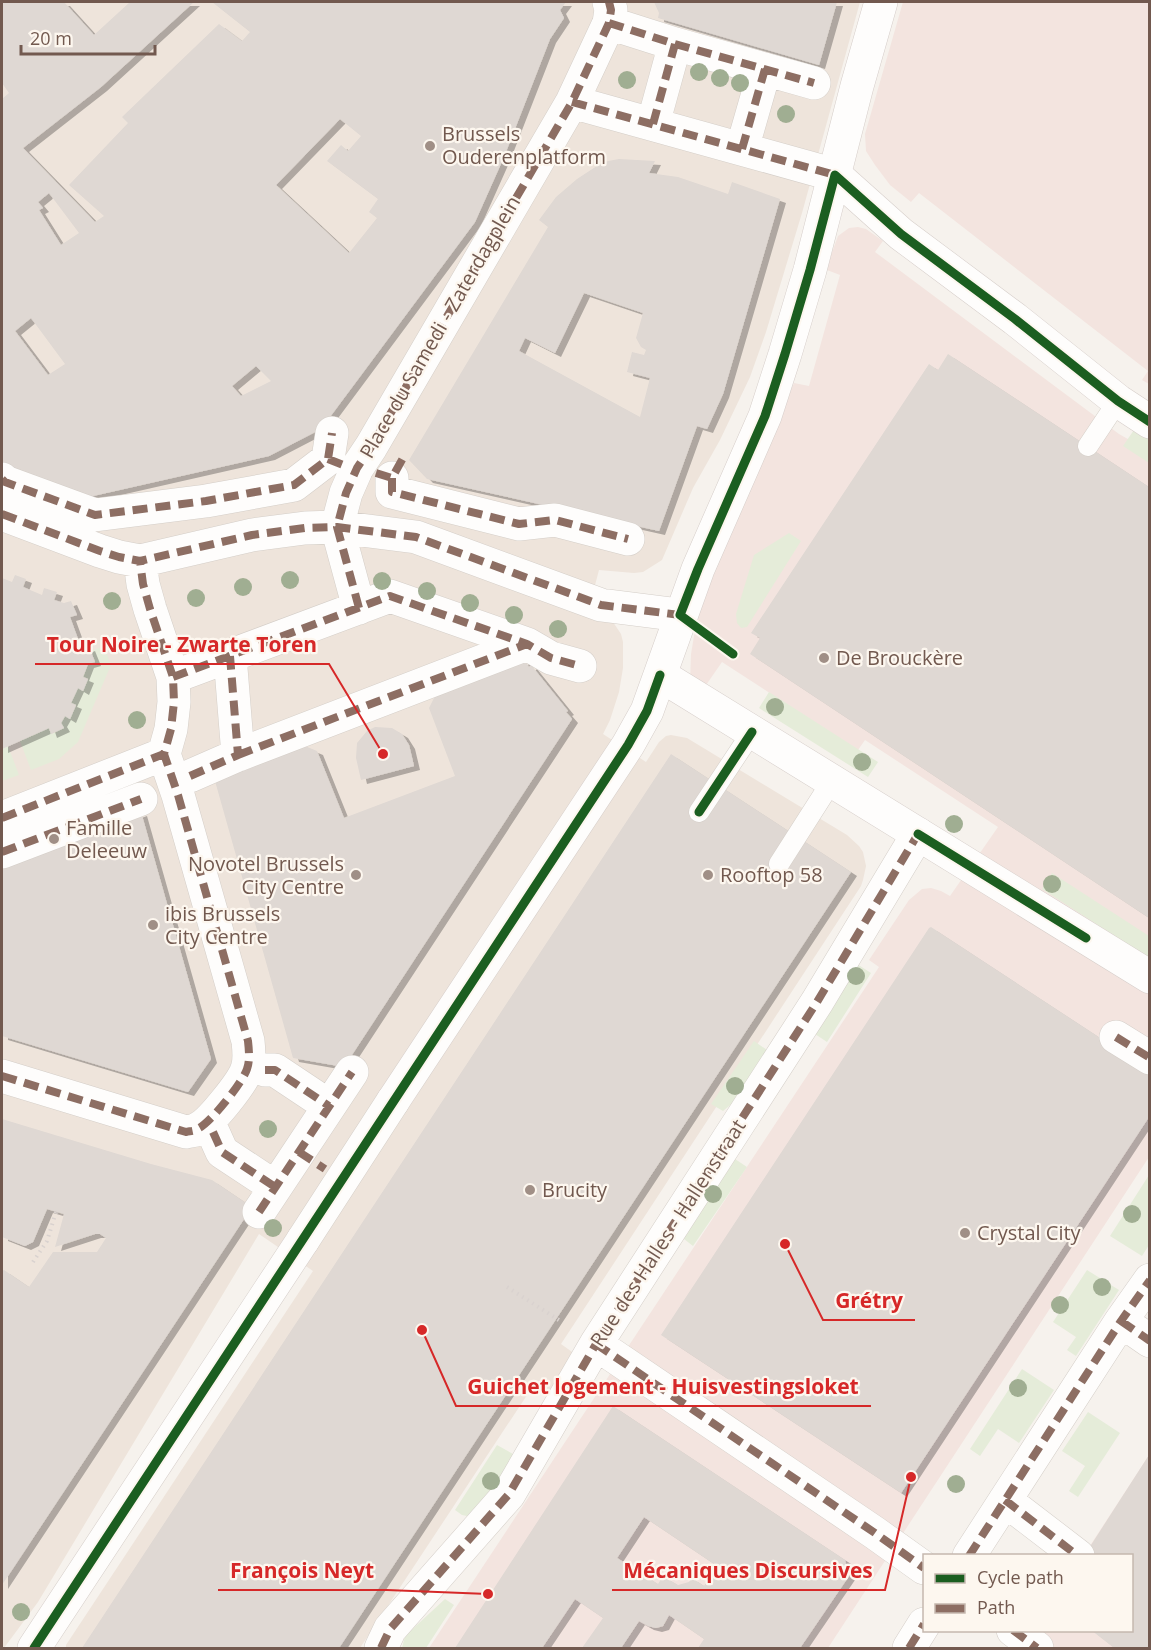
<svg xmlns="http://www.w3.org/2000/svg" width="1151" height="1650" viewBox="0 0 1151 1650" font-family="'Open Sans',sans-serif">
	<defs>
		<filter id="shadow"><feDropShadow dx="6" dy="4" stdDeviation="0" flood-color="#0004"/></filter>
	</defs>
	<rect width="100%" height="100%" fill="#f6f2ed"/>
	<path fill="#eee4db" d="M2 2H860L802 213 766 332 750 377 720 440 693 488 662 560 643 572 634 573 599 570 589 608 613 622 621 634 623 642V668L619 692 610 720 603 734 646 762 659 742 666 736 671 735 687 738 847 835 859 846 863 852 866 866 863 880 861 886 561 1344 575 1354 549 1392 535 1383 360 1648H66V1645L313 1271 259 1234 38 1602 4 1648H2Z"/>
	<path fill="#f3e4df" d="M903 2H1149V384L1142 380 1148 371 919 193 911 202 890 185 875 165 866 151 865 134Z
		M858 227 866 229 883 241 875 252 1119 434 1149 451V1157L828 1648H429L879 967 869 960 909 900 922 889 931 888 941 891 950 896 998 827 865 740 858 750 722 662 704 688 690 683 691 654 700 600 794 383 809 386 840 275 827 270 830 258 838 236 849 228Z
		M1149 1455V1648H1023L1035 1631 1132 1630V1556L1084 1555Z"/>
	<path fill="#e5ecd9" d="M1138 424 1149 431V463L1123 446Z
		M789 533 801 541 747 627 741 628 737 623 736 614 754 555Z
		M104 646 111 665 78 742 59 759 31 770 20 741 49 728 52 734 63 728 61 723 65 716 70 718 76 706 71 703 78 688 83 690 88 679 83 677 88 664 95 662 91 651Z
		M769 692 878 762 868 777 759 708Z
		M8 746 19 775 2 781V749Z
		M1052 873 1149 936V958L1042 889Z
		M857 964 871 973 827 1042 815 1034Z
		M754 1041 770 1052 758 1082 723 1111 711 1104Z
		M735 1159 747 1167 693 1246 684 1239 695 1198Z
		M1149 1175V1245L1142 1256 1110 1236Z
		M1087 1270 1119 1290 1076 1356 1067 1350 1076 1337 1053 1322Z
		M1022 1369 1054 1390 1019 1443 998 1429 980 1456 970 1449Z
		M1088 1412 1120 1433 1078 1497 1069 1491 1085 1466 1062 1451Z
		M497 1445 513 1454 499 1486 467 1516 462 1515 455 1510Z
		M445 1599 454 1605 426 1648H402L405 1636Z"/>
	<path fill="#dfd8d3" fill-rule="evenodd" filter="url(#shadow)" d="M2 2H64L94 35 130 2H194L101 87 23 148 95 222 104 216 69 185 128 123 122 117 219 24 242 41 250 32 212 2H566L560 10 564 18 550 39 504 157 475 222 321 429 269 456 93 496 77 495 2 463V99L9 93 2 83ZM340 119 361 136 348 151 341 145 327 161 378 199 369 212 377 218 349 253 276 185ZM49 193 79 233 61 245 39 210 43 208 38 202ZM31 318 65 364 48 375 15 331ZM256 366 271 381 241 396 232 386Z
		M654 2H837L819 65 658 18 659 13Z
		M619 159 655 161 649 173 678 177 728 194 732 182 780 199 723 394 707 429 697 426 659 531 427 479 409 460 548 227 539 220 556 197 577 179 603 162ZM584 293 643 313 636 338 641 347 646 350 644 355 632 352 627 372 650 378 640 417 519 351 525 338 555 353Z
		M948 354 1149 487V918L750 654 760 638 751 633 929 364 938 370Z
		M15 575 26 579 23 587 42 595 44 588 57 592 54 600 64 603 71 601 77 615 70 617 82 650 89 647 95 662 88 664 83 677 88 679 83 691 78 688 71 703 76 705 70 719 65 716 61 723 64 728 51 734 49 728 2 749V578L12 582Z
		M524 660 529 667 531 665 568 711 566 712 572 719 344 1067 293 1058 215 781 305 746 317 751 344 818 455 776 429 708 435 696Z
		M375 727 392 728 402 734 409 745 414 766 361 780 356 758 357 743 367 731Z
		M671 754 851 872 339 1648H82Z
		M141 812 211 1059 188 1092 2 1036V867L102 827 104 832 114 829 111 823Z
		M931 927 1149 1070V1117L901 1493 661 1335 929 928Z
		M2 1119 151 1164 212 1180 252 1207 2 1585V1271L4 1270 29 1287 53 1252H97L106 1238 100 1234H95L55 1247 64 1214 47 1209 33 1242 25 1246 2 1237Z
		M613 1406 845 1560 849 1576 800 1648H698L704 1639 669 1615 663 1626 656 1628 648 1626 639 1621 621 1648H582L603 1618 575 1599 542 1648H455ZM644 1517 717 1566 704 1586 692 1578 689 1582 678 1585 663 1576 658 1584 617 1558Z
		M1149 1455V1648H1114L1091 1630H1132V1556H1084Z"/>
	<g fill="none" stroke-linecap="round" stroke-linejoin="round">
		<g stroke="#d4cec8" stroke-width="21">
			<path id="lane" d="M1088 446 1118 401
				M699 812 752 732
				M779 864 832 781"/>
		</g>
		<g stroke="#d4cec8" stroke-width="34">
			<path id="street" d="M609 23 675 44 814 83
				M572 102 835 175
				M653 124 675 44
				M742 149 765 69
				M392 478V492L519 524 555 520 628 539
				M2 479 5 482 95 515 206 501 294 485 328 459 332 433
				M2 514 100 551 119 557 140 561 252 535 305 528 337 527 416 537 601 605 680 615
				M359 608 337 527 346 493 357 468 371 447 572 102 609 23 611 10 609 2
				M173 677 390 596 527 644 551 658 580 666
				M238 755 527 644
				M190 776 238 755 230 656
				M2 818 164 754
				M2 852 141 799
				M1116 1037 1150 1058
				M265 1070H275L329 1106
				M2 1076 186 1132C190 1131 196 1131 199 1128 211 1122 243 1082 247 1069 250 1061 249 1050 248 1041L178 795 164 754 171 729 174 702 173 677 150 609 143 584 140 561
				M213 1132 222 1152 275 1187
				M259 1212 352 1072
				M303 1240 393 1101
				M1121 1321 1150 1341
				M596 1344 875 1533 924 1568
				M1005 1500 1078 1556
				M969 1556 1121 1321 1150 1280
				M1013 1630 1037 1648
				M381 1648 390 1629 509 1494 596 1344 817 1002 918 834
				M909 1648 924 1624"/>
		</g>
		<g stroke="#d6ceca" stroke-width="34">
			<path id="secondary" d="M835 175 901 234 1015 319 1118 401 1150 422
				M660 675 1150 977
				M393 1101 628 745 647 711 698 569 765 416 785 354 810 270 857 86 881 2
				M34 1648 303 1240"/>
		</g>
		<path stroke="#d9d2cf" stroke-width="4" stroke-dasharray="1.5 4.5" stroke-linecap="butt" d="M33 1262 47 1241 56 1212
			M507 1287 562 1322"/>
		<use href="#lane" stroke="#fefdfc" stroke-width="20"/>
		<use href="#street" stroke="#fefdfc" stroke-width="33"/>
		<use href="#secondary" stroke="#fefdfc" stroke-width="33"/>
		<path stroke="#8d6e63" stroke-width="8" stroke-dasharray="15 8" stroke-linecap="butt" d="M609 23 675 44 814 83
			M572 102 835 175
			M653 124 675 44
			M742 149 765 69
			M328 459 343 465
			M376 473 392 478 403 458
			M392 478V492L519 524 555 520 628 539
			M2 479 5 482 95 515 206 501 294 485 328 459 332 433
			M2 514 100 551 119 557 140 561 252 535 305 528 337 527 416 537 601 605 680 615
			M359 608 337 527 346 493 357 468 371 447 572 102 609 23 611 10 609 2
			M173 677 390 596 527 644 551 658 580 666
			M238 755 527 644
			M190 776 238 755 230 656
			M2 818 164 754
			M2 852 141 799
			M1116 1037 1150 1058
			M265 1070H275L329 1106
			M2 1076 186 1132C190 1131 196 1131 199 1128 211 1122 243 1082 247 1069 250 1061 249 1050 248 1041L178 795 164 754 171 729 174 702 173 677 150 609 143 584 140 561
			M213 1132 222 1152 275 1187
			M299 1152 325 1169
			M259 1212 352 1072
			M1121 1321 1150 1341
			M596 1344 875 1533 924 1568
			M1005 1500 1078 1556
			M969 1556 1121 1321 1150 1280
			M1013 1630 1037 1648
			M381 1648 390 1629 509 1494 596 1344 817 1002 918 834
			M909 1648 924 1624"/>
		<g stroke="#fdf7ef" stroke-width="13">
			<path id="cycleway" d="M733 654 680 615 698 569 765 416 785 354 810 270 835 175 901 234 1015 319 1118 401 1150 422
				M699 812 752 732
				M918 834 1086 938
				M34 1648 628 745 647 711 660 675"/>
		</g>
		<use href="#cycleway" stroke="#1b5e20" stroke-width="9"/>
	</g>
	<g fill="#a0ae92">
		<circle cx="699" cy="72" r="9"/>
		<circle cx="720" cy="78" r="9"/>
		<circle cx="627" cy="80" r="9"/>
		<circle cx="740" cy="83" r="9"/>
		<circle cx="786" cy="114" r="9"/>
		<circle cx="290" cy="580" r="9"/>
		<circle cx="382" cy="581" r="9"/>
		<circle cx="243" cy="587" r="9"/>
		<circle cx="427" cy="591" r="9"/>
		<circle cx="196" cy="598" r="9"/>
		<circle cx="112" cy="601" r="9"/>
		<circle cx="470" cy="603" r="9"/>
		<circle cx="514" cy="615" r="9"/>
		<circle cx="558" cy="629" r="9"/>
		<circle cx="775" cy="707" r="9"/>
		<circle cx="137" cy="720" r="9"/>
		<circle cx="862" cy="762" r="9"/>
		<circle cx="954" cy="824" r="9"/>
		<circle cx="1052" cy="884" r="9"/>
		<circle cx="856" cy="976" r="9"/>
		<circle cx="735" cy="1086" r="9"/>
		<circle cx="268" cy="1129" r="9"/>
		<circle cx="713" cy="1194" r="9"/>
		<circle cx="1132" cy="1214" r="9"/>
		<circle cx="273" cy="1228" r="9"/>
		<circle cx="1102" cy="1287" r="9"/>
		<circle cx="1060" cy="1305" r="9"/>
		<circle cx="1018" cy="1388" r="9"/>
		<circle cx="491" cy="1481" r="9"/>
		<circle cx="956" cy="1484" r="9"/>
		<circle cx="21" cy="1612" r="9"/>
	</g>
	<g fill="#a08f86" stroke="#fdf7ef" stroke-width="2">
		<circle cx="430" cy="146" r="6"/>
		<circle cx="824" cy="658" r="6"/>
		<circle cx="54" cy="839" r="6"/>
		<circle cx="356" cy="875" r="6"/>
		<circle cx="708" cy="875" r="6"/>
		<circle cx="153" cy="925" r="6"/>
		<circle cx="530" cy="1190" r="6"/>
		<circle cx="965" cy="1233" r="6"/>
	</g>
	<g text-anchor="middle" stroke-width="4.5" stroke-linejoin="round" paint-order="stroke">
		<g font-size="20" fill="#72594f" stroke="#fdf7ef" text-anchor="start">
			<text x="442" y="141">Brussels<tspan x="442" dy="23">Ouderenplatform</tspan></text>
			<text x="836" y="665">De Brouckère</text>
			<text x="66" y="835">Famille<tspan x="66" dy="23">Deleeuw</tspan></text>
			<text x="344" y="871" text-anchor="end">Novotel Brussels<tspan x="344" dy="23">City Centre</tspan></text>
			<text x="720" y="882">Rooftop 58</text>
			<text x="165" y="921">ibis Brussels<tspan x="165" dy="23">City Centre</tspan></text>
			<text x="542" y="1197">Brucity</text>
			<text x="977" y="1240">Crystal City</text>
		</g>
		<g font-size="20" fill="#72594f" stroke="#fdf7ef">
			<text transform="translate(440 327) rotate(-60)" y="7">Place du Samedi - Zaterdagplein</text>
			<text transform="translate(668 1233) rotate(-57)" y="7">Rue des Halles - Hallenstraat</text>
		</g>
	</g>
	<path fill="none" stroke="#d62828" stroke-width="2" d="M383 754L329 664H35M785 1244L823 1320H915M422 1330L456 1406H871M911 1477L885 1590H612M488 1594L387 1590H218"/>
	<g fill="#d62828" stroke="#fdf7ef" stroke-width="2">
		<circle cx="383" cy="754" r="6"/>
		<circle cx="785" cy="1244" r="6"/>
		<circle cx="422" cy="1330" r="6"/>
		<circle cx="911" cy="1477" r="6"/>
		<circle cx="488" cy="1594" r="6"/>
	</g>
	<g font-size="21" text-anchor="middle" font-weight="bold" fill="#d62828" stroke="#fdf7ef" stroke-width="4.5" stroke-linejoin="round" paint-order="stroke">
		<text x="182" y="652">Tour Noire - Zwarte Toren</text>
		<text x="869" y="1308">Grétry</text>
		<text x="663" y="1394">Guichet logement - Huisvestingsloket</text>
		<text x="748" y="1578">Mécaniques Discursives</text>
		<text x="302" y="1578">François Neyt</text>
	</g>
	<rect width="1151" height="1650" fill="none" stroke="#72594f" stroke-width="6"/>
	<rect x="923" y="1554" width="210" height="78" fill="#fdf7ef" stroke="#c5b8af" stroke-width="1.5"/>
	<rect x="935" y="1574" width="30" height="9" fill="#1b5e20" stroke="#c5b8af" stroke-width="1.5"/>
	<text x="977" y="1584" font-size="18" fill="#72594f">Cycle path</text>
	<rect x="935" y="1604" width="30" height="9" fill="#8d6e63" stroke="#c5b8af" stroke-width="1.5"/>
	<text x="977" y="1614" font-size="18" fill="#72594f">Path</text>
	<path d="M21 45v9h134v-9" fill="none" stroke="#72594f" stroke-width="3"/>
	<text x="30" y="45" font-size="18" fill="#72594f" stroke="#fdf7ef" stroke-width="4.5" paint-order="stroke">20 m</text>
</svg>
